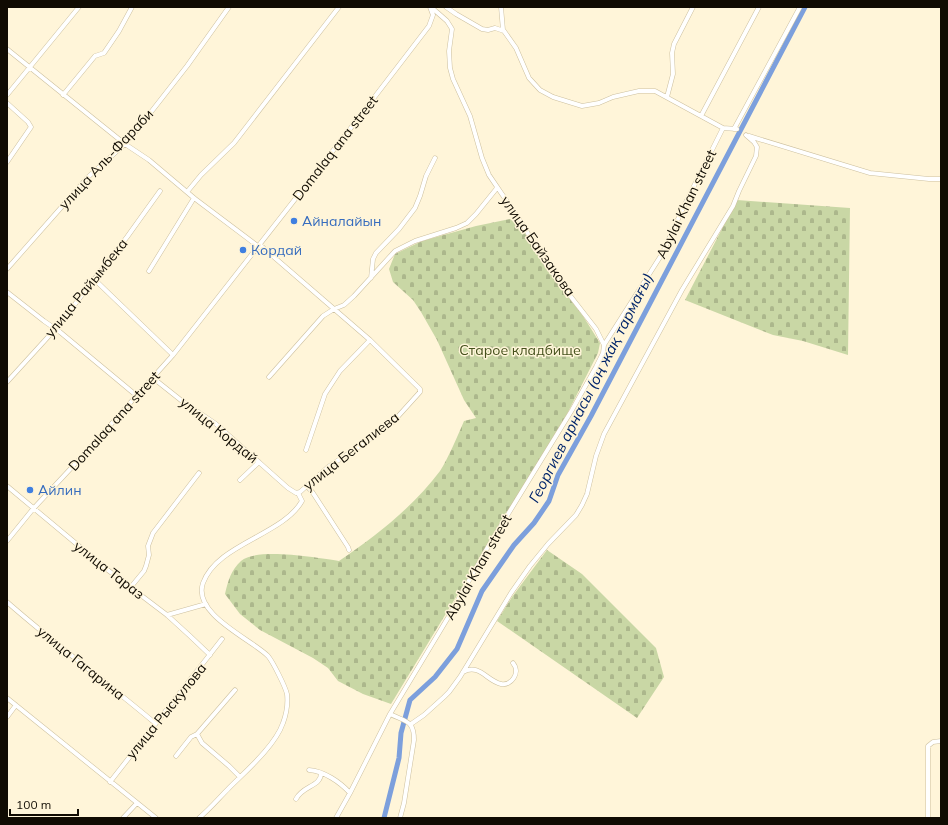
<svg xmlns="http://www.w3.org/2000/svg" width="948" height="825" viewBox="0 0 948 825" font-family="Mulish,sans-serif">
	<defs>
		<pattern id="cemetery-stones" width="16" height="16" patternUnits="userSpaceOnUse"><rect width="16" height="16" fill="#c9d7a5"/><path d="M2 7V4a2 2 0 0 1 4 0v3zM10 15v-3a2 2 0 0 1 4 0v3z" fill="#acb78c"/></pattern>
	</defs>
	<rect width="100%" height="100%" fill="#fff5d9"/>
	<path fill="url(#cemetery-stones)" d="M737 200 850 208 848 355 803 341 773 335 685 300Z
		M510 219 523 230 543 264 583 316 600 343 598 353 566 416 391 704 363 694 338 681 328 668 313 658 260 630 240 614 225 594C228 581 231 570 241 561 257 547 318 558 339 561 376 536 413 507 440 471 448 459 458 435 464 421L476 418 464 400 437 340 421 312 413 300 393 282 389 269 395 254 422 241 476 226Z
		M547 550 582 574 656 648 664 677 637 718 497 621 512 597Z"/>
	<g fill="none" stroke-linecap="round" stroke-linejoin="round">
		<path stroke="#7c9fdc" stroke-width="5" d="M384 818 399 758 401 733 410 700 435 677 457 649 482 591 514 545 534 523 549 501 558 475 591 416 805 7"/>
		<g stroke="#cdc09f" stroke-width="5">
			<path id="minor" d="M431 7 447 21 452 29 449 51 450 68 453 79 470 116 482 158 489 175 523 225 547 266 596 329 604 345
				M446 7 456 14 482 29 488 30 495 28 504 31 516 48 529 78 540 90 553 97 582 106 599 103 613 97 639 91H655L723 128 737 129
				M501 7 503 30
				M7 49 125 144 149 160 194 198 259 247
				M7 95 79 7
				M63 95 95 56 104 53 119 31 132 7
				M667 97 673 74 672 53 674 44 693 7
				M7 103 28 122 31 127 7 162
				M701 116 759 7
				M734 129 800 7
				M749 136 870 173 929 179H941
				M187 192 201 175 234 143 339 7
				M7 269 88 177 125 144 137 130 187 66 229 7
				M149 271 194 198
				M371 278 373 259 376 253 399 229 415 208 420 196 426 176 435 158
				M94 279 173 355
				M7 292 44 321 60 332 137 396
				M269 377 323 316 334 309 344 305 354 296 395 251 415 241 456 228 467 223 476 214 497 188
				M153 378 182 401 216 424 288 488 296 493 300 492 328 467 363 444 392 423 420 392V389L370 340 260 245
				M7 382 58 326 127 237 160 191
				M306 450 325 394 340 371 370 340
				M240 480 259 462
				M7 486 109 571 167 615 190 636 210 655
				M307 486 313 493 348 547 349 550
				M7 541 33 509 88 450 173 355 350 129 429 26 433 15 430 7
				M130 588 144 571 146 566 149 555 148 546 153 533 199 473
				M7 602C55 644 106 682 155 723
				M167 615 206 604
				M463 672C479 663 487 681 501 684 511 686 521 673 513 663
				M235 690 197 734 202 743 229 766 240 777
				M7 698 156 818
				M390 714C406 722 414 720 414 740L404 803 400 818
				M7 717 16 705
				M411 724 424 715 444 697 449 692 460 677 511 593 530 566 548 544 576 515 582 505 587 494 596 456 604 434 682 290 733 206 739 191 756 156 757 147 754 142 746 135
				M176 756 191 737 197 734
				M309 770C324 771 340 782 350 793
				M110 782 222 639
				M296 799C303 785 321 787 321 773
				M123 818 137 803
				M199 818C210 809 219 798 229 788 246 771 275 746 283 723 286 715 288 703 287 694 285 686 273 662 268 656 251 639 192 614 203 583 217 544 283 535 302 501L298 493
				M336 818 350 793 390 714 449 616 489 545 572 410 596 367 603 353 604 345 662 254 684 206 723 128
				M928 818V746L933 742 941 741"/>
		</g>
		<use href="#minor" stroke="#fff" stroke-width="4"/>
	</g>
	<g fill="#3f7fe0" stroke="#fff5d9" stroke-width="1.5">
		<circle cx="294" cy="221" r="4"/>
		<circle cx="243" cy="250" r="4"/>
		<circle cx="30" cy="490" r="4"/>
	</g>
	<g text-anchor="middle" stroke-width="3" stroke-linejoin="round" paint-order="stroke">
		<g font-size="14" fill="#100b02" stroke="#fff5d9">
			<text transform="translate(335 148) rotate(-52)" y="5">Domalaq ana street</text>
			<text transform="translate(106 159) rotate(-47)" y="5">улица Аль-Фараби</text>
			<text transform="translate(686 204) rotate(-64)" y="5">Abylai Khan street</text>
			<text transform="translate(538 246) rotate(55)" y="5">улица Байзакова</text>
			<text transform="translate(86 288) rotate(-51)" y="5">улица Райымбека</text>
			<text transform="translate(114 421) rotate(-48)" y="5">Domalaq ana street</text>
			<text transform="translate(219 430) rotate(39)" y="5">улица Кордай</text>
			<text transform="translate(351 451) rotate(-38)" y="5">улица Бегалиева</text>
			<text transform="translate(478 567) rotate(-60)" y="5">Abylai Khan street</text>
			<text transform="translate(109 570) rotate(38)" y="5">улица Тараз</text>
			<text transform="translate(81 663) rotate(39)" y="5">улица Гагарина</text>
			<text transform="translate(166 711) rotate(-51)" y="5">улица Рыскулова</text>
		</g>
		<g font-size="14" fill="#366cbe" stroke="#fff5d9" text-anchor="start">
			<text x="302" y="226">Айналайын</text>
			<text x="251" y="255">Кордай</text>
			<text x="38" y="495">Айлин</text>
		</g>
		<g font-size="14" fill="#45511c" stroke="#fff5d9">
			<text x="520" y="355">Старое кладбище</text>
		</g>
		<g font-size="15" font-style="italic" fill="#02256b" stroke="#fff5d9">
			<text transform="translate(591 388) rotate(-63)" y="5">Георгиев арнасы (оң жақ тармағы)</text>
		</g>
	</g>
	<rect width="948" height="825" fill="none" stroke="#100b02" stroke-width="16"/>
	<path d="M10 809v6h68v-6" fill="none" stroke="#100b02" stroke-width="2"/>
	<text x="16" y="809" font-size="12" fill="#100b02" stroke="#fff5d9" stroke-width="3" paint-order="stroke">100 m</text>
</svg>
